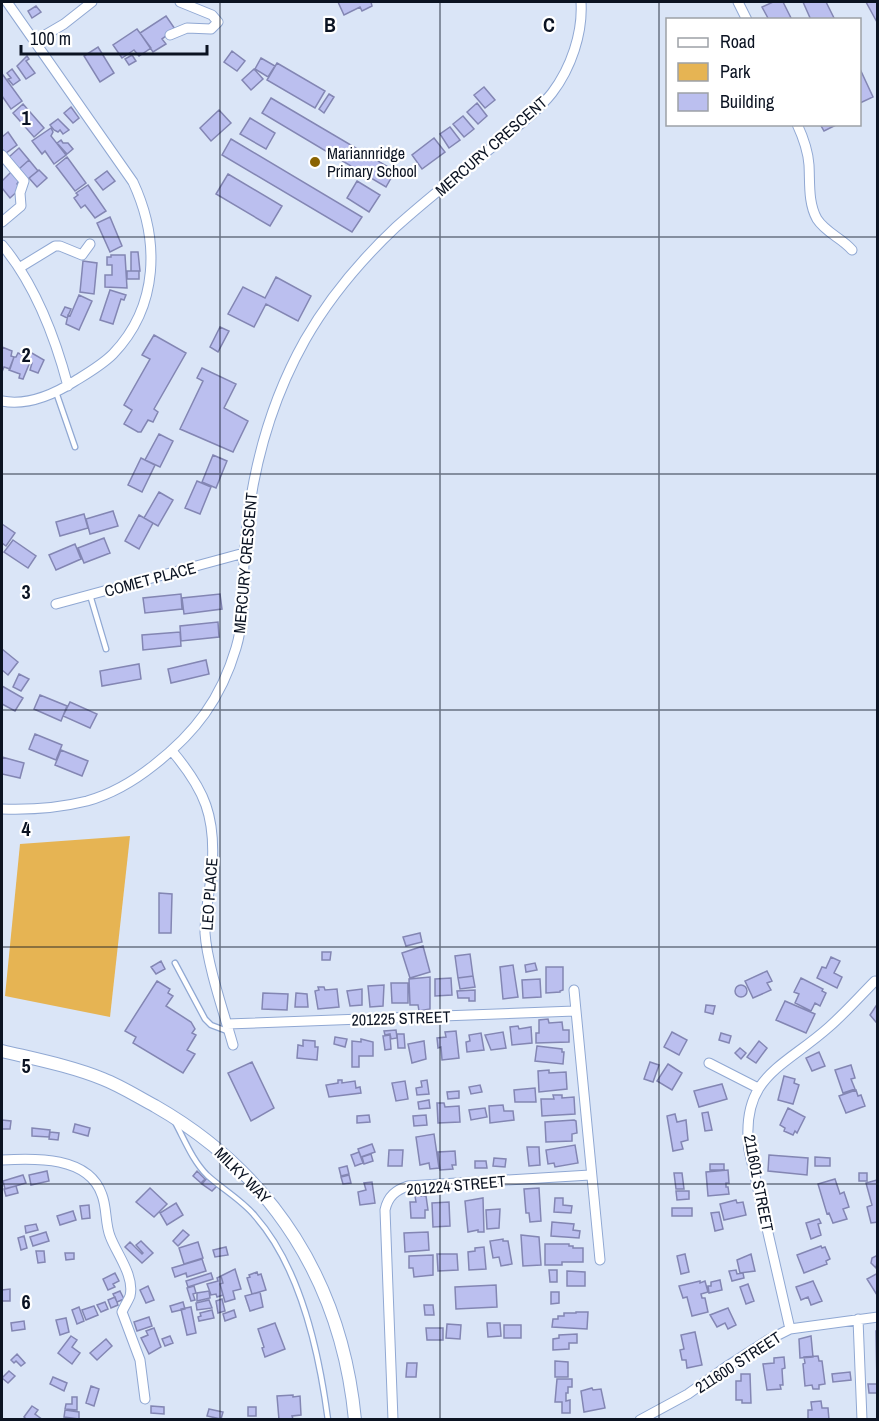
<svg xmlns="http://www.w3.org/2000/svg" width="879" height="1421" viewBox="0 0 879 1421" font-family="'Archivo Narrow',sans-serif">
	<rect width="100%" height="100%" fill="#dae5f7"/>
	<path fill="#e6b453" d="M130 836 110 1017 5 996 20 844Z"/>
	<path fill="#bbbfef" stroke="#8386b3" stroke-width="1.5" d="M338 2H371L372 6 362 11 360 7 344 15Z
		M773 2H783L792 20H769L762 7Z
		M803 2H826L835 20H811Z
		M866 2H878V24Z
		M36 6 41 12 32 18 28 11Z
		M166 16 175 29 162 39 166 44 153 52 140 33Z
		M137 29 151 48 139 56 134 50 122 58 113 45Z
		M98 47 114 73 100 82 84 56Z
		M232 51 245 61 237 71 224 62Z
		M132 55 136 61 129 65 125 59Z
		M27 56 29 59 26 61 35 73 26 79 17 66Z
		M261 58 275 66 268 77 255 69Z
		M277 63 325 91 315 108 267 80Z
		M12 69 20 80 13 85 8 79 11 78 7 73Z
		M254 69 263 79 251 90 242 80Z
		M860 69 873 97 860 103Z
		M3 75 22 101 11 109 2 96V77Z
		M484 87 495 100 485 108 474 95Z
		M329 94 334 97 324 113 319 109Z
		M271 98 395 171 386 187 262 113Z
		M477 103 487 116 478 124 467 112Z
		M23 104 44 128 34 137 13 113Z
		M71 107 79 118 73 123 64 113Z
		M219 110 231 123 211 141 200 128Z
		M463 116 474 129 464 137 453 124Z
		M250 118 275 133 266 149 240 134Z
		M58 119 69 130 63 134 60 130 58 132 54 130 50 125Z
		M820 124H838L824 131Z
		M450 127 460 140 449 148 440 134Z
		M51 128 53 132 51 136 66 155 54 164 45 151 42 154 32 141Z
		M8 132 17 145 6 153 2 149V137Z
		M434 138 445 152 422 169 412 155Z
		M231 139 362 217 352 232 222 155Z
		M61 140 63 143H68L73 149 67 154 57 143Z
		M19 148 29 160 19 169 9 157Z
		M67 157 86 183 75 191 56 166Z
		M29 160 38 171 28 179 19 169Z
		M39 170 47 178 37 187 29 178Z
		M107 171 115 181 103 190 95 180Z
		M11 172 19 181 17 184 21 188 10 198 2 188V181Z
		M228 174 282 206 270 226 216 194Z
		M357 181 380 195 369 212 347 198Z
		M88 185 106 211 95 218 85 205 81 208 74 198 78 195 76 193Z
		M110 217 122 246 110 252 97 223Z
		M131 252H138L140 271H131Z
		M111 255H125L127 288 105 287V275H112V265H107V257H111Z
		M83 261 97 263 94 294 80 292Z
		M127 271H139V279H127Z
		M276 277 311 296 298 321 266 304 254 327 228 314 243 287 265 298Z
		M110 290 126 295 124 300 121 299 113 324 100 320Z
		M79 295 92 301 79 330 66 324 68 315 70 316Z
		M65 307 71 309 67 318 61 315Z
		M220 327 229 331 218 352 210 347Z
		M154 335 186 353 154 409 158 412 153 422 148 420 141 432H138L124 424 132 410 124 405 150 359 142 355Z
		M2 347 12 351 11 356 14 357 10 369 4 367 2 372Z
		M30 352 44 360 38 373 30 370 32 363 27 360Z
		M18 353 27 357 26 361 30 362 23 379 19 378 20 374 9 370 14 357H16Z
		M202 368 236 384 224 408 248 421 233 452 180 429 203 381 197 378Z
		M159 434 173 441 160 467 145 460Z
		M213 455 227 461 216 488 202 482Z
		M141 458 155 465 142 492 128 485Z
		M197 481 211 487 200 514 185 508Z
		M159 492 173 500 158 526 144 518Z
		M113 511 118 526 90 534 86 519Z
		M84 514 88 528 60 536 56 522Z
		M139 515 153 523 139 549 125 541Z
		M2 524 15 533 6 546 2 543Z
		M104 538 110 553 84 563 78 548Z
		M13 540 36 556 28 568 4 552Z
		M75 544 81 559 56 570 49 555Z
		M181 594 182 609 145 613 143 598Z
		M220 594 222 609 184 614 182 598Z
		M218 622 219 637 181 641 180 626Z
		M180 632 181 646 143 650 142 635Z
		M2 649 18 662 8 675 2 670Z
		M206 660 209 674 171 683 168 669Z
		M139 664 141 679 102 686 100 671Z
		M19 674 29 679 21 691 13 687Z
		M2 686 23 698 15 711 2 704Z
		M40 695 67 706 61 721 34 709Z
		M70 702 97 714 90 728 63 716Z
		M35 734 62 745 56 760 29 749Z
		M61 750 88 761 82 776 55 765Z
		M2 757 24 763 20 778 2 774Z
		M159 893 172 894 171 933H159Z
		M420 933 422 942 406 946 403 937Z
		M423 946 430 972 410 978 402 953Z
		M322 952H331L330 960H322Z
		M470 954 473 976 458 978 455 956Z
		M831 957 840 961 834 973 842 977 837 988 817 978 822 967 826 968Z
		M161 961 165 969 156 974 151 967Z
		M535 963 537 970 526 972 525 965Z
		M513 965 518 997 503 999 500 967Z
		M546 967H563V990L560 991V992L546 993Z
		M767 971 772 981 767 983 771 990 753 998 745 981Z
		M473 976 475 987 460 989 458 978Z
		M430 977V1009L419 1011 418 1005H410L409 979Z
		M451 978 452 995 435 996V979Z
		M801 978 823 989 822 991 826 993 820 1006 815 1003 811 1011 795 1003 799 994 794 992Z
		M540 979 541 997 523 998 522 980Z
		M157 981 170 989 168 993 173 996 166 1006 191 1022 195 1029 192 1033 196 1035 187 1050 195 1054 183 1073 133 1043 136 1037 125 1031Z
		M391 983H408V1003H392Z
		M735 991a6 6 0 1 1 12 0a6 6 0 1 1-12 0Z
		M384 985 383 1006 370 1007 368 986Z
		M318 987H324L325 990 337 989 339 1007 318 1009 315 991 319 990Z
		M362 989V1005L350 1006 347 991Z
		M475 990V1001H469V998H458L457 991Z
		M263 993 288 994 287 1010 262 1009Z
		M296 993 307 994 308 1007H295Z
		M785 1001 815 1014 806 1033 776 1020Z
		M878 1003V1021L876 1022 870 1015Z
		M706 1005 715 1006 713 1014 705 1012Z
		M548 1019 549 1023 562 1022 563 1030H569V1042L536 1043V1033H539V1020Z
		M518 1026 519 1029 531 1027 532 1043 512 1045 510 1027Z
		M396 1030 397 1038 391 1039 390 1034 385 1035 384 1031Z
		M456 1031 459 1058 442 1060 441 1047 438 1048 437 1038 446 1037 445 1032Z
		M503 1032 506 1048 491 1050 485 1035Z
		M672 1032 687 1040 679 1055 664 1047Z
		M481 1033 484 1050 467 1052 466 1042 470 1041 469 1035Z
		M721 1033 731 1036 729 1043 719 1040Z
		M397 1034H404L405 1048H398Z
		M390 1035 391 1049 385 1050 383 1036Z
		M335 1037 347 1039 345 1047 334 1044Z
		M361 1039 373 1042V1056H359V1067H352V1041L361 1042Z
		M303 1040 315 1041V1047H318L317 1060 297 1058 298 1045 303 1046Z
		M424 1041 426 1059 412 1063 408 1044Z
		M759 1041 767 1048 756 1063 747 1057Z
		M537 1046 562 1049V1052H564L563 1064 535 1061Z
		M740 1048 746 1053 741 1059 735 1053Z
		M819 1052 825 1066 812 1071 806 1058Z
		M252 1062 274 1108 251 1121 228 1073Z
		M650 1062 659 1065 653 1082 644 1079Z
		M668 1064 682 1073 672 1090 657 1081Z
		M851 1065 855 1078 851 1079 855 1089 843 1093 835 1070Z
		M549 1070V1073L566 1072 567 1089 539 1092 538 1071Z
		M784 1076 795 1079 794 1083 799 1085 793 1104 778 1100Z
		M338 1080H342V1083L355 1081 356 1088 360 1087 361 1093 329 1097 326 1085 338 1083Z
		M427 1080 429 1094 417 1095 416 1088 422 1087 421 1081Z
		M405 1081 408 1099 396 1101 392 1083Z
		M722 1084 727 1099 699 1107 694 1091Z
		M480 1085 482 1092 471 1094 469 1087Z
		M535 1088 536 1102H515L514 1090Z
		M856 1090 858 1096 861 1095 865 1106 846 1113 839 1096Z
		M459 1091V1098L448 1099 447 1092Z
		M553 1095H562V1098L574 1097 575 1114 542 1116 541 1099H554Z
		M429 1100 430 1108 419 1109 418 1102Z
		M437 1103H444L445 1107 459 1106 460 1122 438 1123Z
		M503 1105 504 1111H513L514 1120 490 1123 489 1106Z
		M485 1108 487 1117 471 1120 469 1110Z
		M788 1108 805 1117 797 1133 795 1131 793 1135 784 1131 785 1128 780 1125Z
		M708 1112 712 1130 705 1131 702 1113Z
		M675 1114 677 1122 686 1120 688 1140 681 1142 683 1149 673 1151 667 1116Z
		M369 1115 370 1122 357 1123V1116Z
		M426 1115 427 1125 414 1126 413 1116Z
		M2 1120 11 1121 10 1129H2Z
		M574 1120 576 1121 577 1133 572 1134V1141L546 1142 545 1122Z
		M75 1124 90 1128 88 1136 73 1132Z
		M32 1128 50 1130 49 1137 32 1136Z
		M50 1132 59 1133 58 1140 49 1139Z
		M434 1134 439 1168 430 1169 429 1163 420 1165 416 1137Z
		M372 1144 375 1152 361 1157 358 1149Z
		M575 1145 578 1163 555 1167 554 1163 548 1164 546 1150Z
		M527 1147H539L540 1165 529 1166Z
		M389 1150H403L402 1166H388Z
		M455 1151 456 1165H452L453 1169 440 1170 438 1152Z
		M359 1152 363 1163 355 1166 351 1155Z
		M371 1154 373 1161 364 1164 362 1157Z
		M769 1155 808 1158 807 1175 768 1171Z
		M815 1157 830 1158V1166H815Z
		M494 1158 506 1159 505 1167 493 1166Z
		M475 1161H486L487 1168H475Z
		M710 1164H724V1170H710Z
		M347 1166 349 1174 341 1176 339 1168Z
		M728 1170 729 1183H726V1187H728L729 1194 708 1196 706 1172Z
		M47 1171 49 1181 31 1185 29 1175Z
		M197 1171 205 1179 201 1183 193 1176Z
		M674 1173H682L684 1189H676Z
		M859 1173H867V1181H859Z
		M23 1175 26 1183 5 1189 3 1181Z
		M349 1175 351 1183 343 1184 341 1177Z
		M207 1178 217 1186 212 1191 202 1184Z
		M835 1179 840 1194 844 1192 849 1207 843 1209 847 1219 833 1223 829 1213 827 1214 818 1184Z
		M877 1180 878 1222 871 1223 867 1207 872 1205 866 1183Z
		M372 1182 375 1203 360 1205 358 1192 366 1190 364 1183Z
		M16 1186 18 1193 6 1196 4 1189Z
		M150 1188 167 1204 154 1217 136 1202Z
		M539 1188 541 1221 530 1222 529 1213H526L524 1189Z
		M676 1191H689V1199L677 1200Z
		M415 1196H426L428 1210H425V1218H411L410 1202H416Z
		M483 1198 484 1232H478V1230L468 1232 465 1201Z
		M555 1198H563V1205L572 1206 571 1213 554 1212Z
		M736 1200 737 1203 743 1202 746 1215 724 1220 720 1204Z
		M449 1202 450 1226 433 1227 432 1203Z
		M176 1203 183 1215 167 1225 160 1213Z
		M89 1205 90 1218 82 1219 80 1206Z
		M672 1208H692V1216H672Z
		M500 1209 499 1228 487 1229 486 1210Z
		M73 1211 76 1220 60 1225 57 1216Z
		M719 1212 723 1229 715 1231 711 1213Z
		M819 1219 821 1223 818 1224 821 1235 811 1239 806 1223Z
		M552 1222 574 1224 573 1230 580 1231 579 1238 551 1236Z
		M36 1224 38 1230 26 1233 25 1226Z
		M183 1230 189 1235 178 1246 173 1241Z
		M46 1232 49 1241 33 1246 30 1237Z
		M428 1232 429 1250 405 1252 404 1233Z
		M521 1235 539 1237 541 1265 523 1266Z
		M24 1236 27 1248 21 1250 18 1238Z
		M503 1239V1241H508L512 1264 501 1266 499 1257 493 1258 490 1241Z
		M141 1241 153 1253 142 1263 125 1247 130 1242 142 1254 143 1253 136 1245Z
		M198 1242 203 1258 184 1264 179 1248Z
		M545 1244H569V1246H573V1248H583V1262H562V1265H545Z
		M821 1246 822 1248 825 1247 830 1259 826 1261 827 1264 804 1273 797 1255Z
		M226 1247 228 1255 215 1257 213 1250Z
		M484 1247 486 1269 469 1270 468 1252 475 1251V1248Z
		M36 1251H44L45 1262 38 1263Z
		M65 1253H74V1259L66 1260Z
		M437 1254H457L458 1270 438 1271Z
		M685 1254 689 1272 681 1274 677 1256Z
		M751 1254 755 1271 740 1273 737 1260Z
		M433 1255V1275L414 1277 413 1268H409V1256Z
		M876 1256H878L876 1268 871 1263 872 1258Z
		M202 1259 206 1271 187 1277 186 1273 175 1277 172 1268Z
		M235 1269 241 1289 233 1291 235 1299 225 1302 220 1284 223 1283 221 1276Z
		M549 1270H557V1282H550Z
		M736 1270 737 1274 743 1273 744 1278 732 1281 729 1271Z
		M567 1271 585 1272V1286H567Z
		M257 1272 258 1275 261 1274 266 1290 252 1294 247 1278 250 1277 249 1275Z
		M115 1273 119 1281 113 1284 115 1287 108 1290 103 1279Z
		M211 1273 213 1279 188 1287 186 1281Z
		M878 1273V1295H877L867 1279Z
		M221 1276 223 1283 220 1284 223 1295 217 1297 216 1294 211 1295 207 1284 218 1281 217 1278Z
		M720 1280 722 1290 709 1293 708 1286H711V1282Z
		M700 1281V1283L705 1281 708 1292 701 1294 702 1298H705L708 1312 692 1316 687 1297 683 1298 679 1286Z
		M813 1281 822 1301 811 1305 808 1297 801 1300 796 1287Z
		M748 1284 754 1301 746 1304 740 1287Z
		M496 1285 497 1307 456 1309 455 1287Z
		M148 1286 154 1300 146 1303 140 1290Z
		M194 1286 196 1293 193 1294 195 1300 191 1301 187 1288Z
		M10 1289V1301H2V1290Z
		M120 1291 124 1299 117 1302 113 1294Z
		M209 1291 210 1298 197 1301V1293Z
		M260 1292 263 1307 250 1311 245 1296Z
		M551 1292H559V1303L551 1304Z
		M115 1297 118 1305 111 1308 108 1300Z
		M222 1299 225 1311 218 1313 216 1301Z
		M209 1300 212 1308 197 1310 196 1303Z
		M105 1302 108 1309 101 1312 97 1305Z
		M183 1302 185 1309 172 1312 170 1306Z
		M424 1305H433L434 1315H425Z
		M94 1306 98 1315 86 1320 82 1310Z
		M79 1307 84 1321 77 1324 72 1310Z
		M191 1307 196 1333 187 1335 181 1309Z
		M728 1308 736 1325 728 1329 725 1323 717 1327 710 1315Z
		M212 1310 214 1318 199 1321 198 1317 201 1316 200 1313Z
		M234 1310 236 1317 225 1321 223 1314Z
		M576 1312H588L587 1329 552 1327 553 1319H558V1316H564V1313H576Z
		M149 1317 152 1326 137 1331 134 1322Z
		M66 1318 69 1332 60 1335 56 1320Z
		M24 1321 25 1329 12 1331 11 1323Z
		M275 1323 285 1349 265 1357 262 1348 264 1347 258 1329Z
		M487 1323H500L501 1336 488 1337Z
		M447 1324 461 1325 460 1339 446 1338Z
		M504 1325H521V1338H504Z
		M154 1328 161 1347 149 1354 141 1338 148 1335 146 1331Z
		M426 1328H443V1340H427Z
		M876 1331H878V1393H869L868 1384H877Z
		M695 1332 702 1365 687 1368 686 1360H682L680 1350 684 1349 681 1335Z
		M577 1334V1343H569V1349L553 1350V1339L559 1338V1335Z
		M71 1336 77 1340 72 1347 80 1353 72 1364 58 1353Z
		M170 1336 173 1343 165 1346 162 1339Z
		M811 1336 813 1357 800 1358 799 1339Z
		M106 1339 112 1346 97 1360 90 1353Z
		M17 1354 25 1363 21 1366 16 1361 14 1363 11 1360Z
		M818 1356 819 1361H822L825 1384 819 1385V1389H813L812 1385 805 1386 803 1364 805 1363 804 1357Z
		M784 1357 785 1368 782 1369 783 1385H780L781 1389 767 1390 763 1364 774 1363V1358Z
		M555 1361 568 1362V1377H555Z
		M407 1363H417L416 1377H406Z
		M9 1371 15 1376 8 1383 2 1378Z
		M850 1372 851 1380 833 1382 832 1374Z
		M741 1374H750L751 1403H742V1400H736V1381H741Z
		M53 1377 67 1383 64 1391 50 1384Z
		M557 1379H572V1387H568V1393H566V1401L570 1400V1413H562V1402H555Z
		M91 1386 99 1389 94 1406 86 1403Z
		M592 1388 593 1390 601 1389 605 1408 584 1412 581 1391Z
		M293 1395V1397L300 1396 301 1415 292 1416 293 1419 279 1420 277 1396Z
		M72 1397H77V1410L65 1409 66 1404H72Z
		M821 1401 822 1408H828L829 1420H808V1410H812L811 1402Z
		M32 1406 38 1410 35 1414 43 1420H27L24 1417Z
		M151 1406 164 1407V1414L151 1413Z
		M248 1407H256V1416H248Z
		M209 1409 223 1412 221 1419 207 1416Z
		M65 1410 79 1412V1419L64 1417Z"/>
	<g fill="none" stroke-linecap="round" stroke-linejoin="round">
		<g stroke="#90a8d3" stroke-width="7">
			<path id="service" d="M56 392 75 447
				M90 595 106 649
				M175 963 205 1019 211 1025 227 1031
				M176 1124C185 1141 193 1161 207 1175 222 1189 242 1200 255 1216 301 1268 319 1352 328 1420"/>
		</g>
		<g stroke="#90a8d3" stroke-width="11">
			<path id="minor" d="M738 2 747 20
				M170 35 187 28 211 29 218 22 212 15 180 2
				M35 41 64 24 92 2
				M797 124C803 137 808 150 809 165 810 183 808 203 817 219 826 233 842 238 852 250
				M2 155 24 181 20 193 21 206 2 222
				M2 245C35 284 55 337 68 386
				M19 268 55 246H60L82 255 90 244
				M2 401C28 406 53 395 75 381 88 373 102 365 113 354 159 306 160 240 133 182L7 2
				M56 604 244 553
				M172 751C205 790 216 817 212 869 210 890 205 911 205 933 207 964 224 1013 233 1045
				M2 809C30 810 59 808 87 801 112 794 134 781 154 765 195 733 221 699 236 648 246 615 242 580 245 546 251 473 269 404 305 340 329 298 361 260 396 227 428 198 463 171 496 144 515 128 537 112 552 93 571 68 583 33 581 2
				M574 990 600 1260
				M227 1024 575 1011
				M709 1063 758 1088
				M2 1160C35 1158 89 1156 102 1195 107 1208 105 1223 110 1236 116 1253 135 1276 130 1296 128 1301 124 1307 122 1312L140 1360 145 1399
				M858 1319 862 1420
				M790 1329 749 1150C740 1076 783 1068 829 1027 845 1013 860 996 875 981
				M393 1420 385 1210C388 1196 396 1190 408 1186L590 1175
				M640 1420 688 1394 726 1367 768 1340 790 1329 878 1317"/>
		</g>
		<g stroke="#90a8d3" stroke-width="14">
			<path id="tertiary" d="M2 1051C35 1059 71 1066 103 1079 121 1086 138 1097 155 1106 274 1174 342 1284 355 1420"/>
		</g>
		<use href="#service" stroke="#fff" stroke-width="4.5"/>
		<use href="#minor" stroke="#fff" stroke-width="9"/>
		<use href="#tertiary" stroke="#fff" stroke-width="12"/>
	</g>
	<path fill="none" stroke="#0b1322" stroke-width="1.5" stroke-opacity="0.55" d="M220 2V1420M440 2V1420M659 2V1420M2 237H878M2 474H878M2 710H878M2 947H878M2 1184H878"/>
	<circle fill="#8a6302" stroke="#fff" stroke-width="2" cx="315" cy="162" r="6"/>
	<g text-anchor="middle" stroke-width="4.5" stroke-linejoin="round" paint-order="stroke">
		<g font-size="16" fill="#0b1322" stroke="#fff">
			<text transform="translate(491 146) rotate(-41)" y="6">MERCURY CRESCENT</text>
			<text transform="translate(245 563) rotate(-85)" y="6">MERCURY CRESCENT</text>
			<text transform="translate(150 579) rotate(-15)" y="6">COMET PLACE</text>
			<text transform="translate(209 894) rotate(-86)" y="6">LEO PLACE</text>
			<text transform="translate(401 1018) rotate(-2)" y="6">201225 STREET</text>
			<text transform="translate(243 1175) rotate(45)" y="6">MILKY WAY</text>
			<text transform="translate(759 1183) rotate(79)" y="6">211601 STREET</text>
			<text transform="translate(456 1185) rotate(-5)" y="6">201224 STREET</text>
			<text transform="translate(738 1362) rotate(-33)" y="6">211600 STREET</text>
		</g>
		<g font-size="16" fill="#0b1322" stroke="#fff" text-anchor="start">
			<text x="327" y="159">Mariannridge<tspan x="327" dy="18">Primary School</tspan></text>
		</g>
	</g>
	<g font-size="20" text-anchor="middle" font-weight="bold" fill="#0b1322" stroke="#fff" stroke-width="4.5" stroke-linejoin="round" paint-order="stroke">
		<text x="330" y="32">B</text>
		<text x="549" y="32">C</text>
		<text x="26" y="125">1</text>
		<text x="26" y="362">2</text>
		<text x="26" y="599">3</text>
		<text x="26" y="836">4</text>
		<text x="26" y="1073">5</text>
		<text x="26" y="1309">6</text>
	</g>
	<rect width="879" height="1421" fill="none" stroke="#0b1322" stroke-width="6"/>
	<rect x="666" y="18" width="195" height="108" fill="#ffffff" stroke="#9da1a7" stroke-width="1.5"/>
	<rect x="678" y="38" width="30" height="9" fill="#ffffff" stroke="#9da1a7" stroke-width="1.5"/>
	<text x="720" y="48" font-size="18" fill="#0b1322">Road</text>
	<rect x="678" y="63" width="30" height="18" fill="#e6b453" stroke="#9da1a7" stroke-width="1.5"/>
	<text x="720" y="78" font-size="18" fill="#0b1322">Park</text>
	<rect x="678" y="93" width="30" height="18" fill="#bbbfef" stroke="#9da1a7" stroke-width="1.5"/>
	<text x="720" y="108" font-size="18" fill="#0b1322">Building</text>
	<path d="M21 45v9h186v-9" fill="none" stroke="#0b1322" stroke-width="3"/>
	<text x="30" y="45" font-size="18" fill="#0b1322" stroke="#ffffff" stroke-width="4.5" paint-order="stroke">100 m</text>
</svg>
